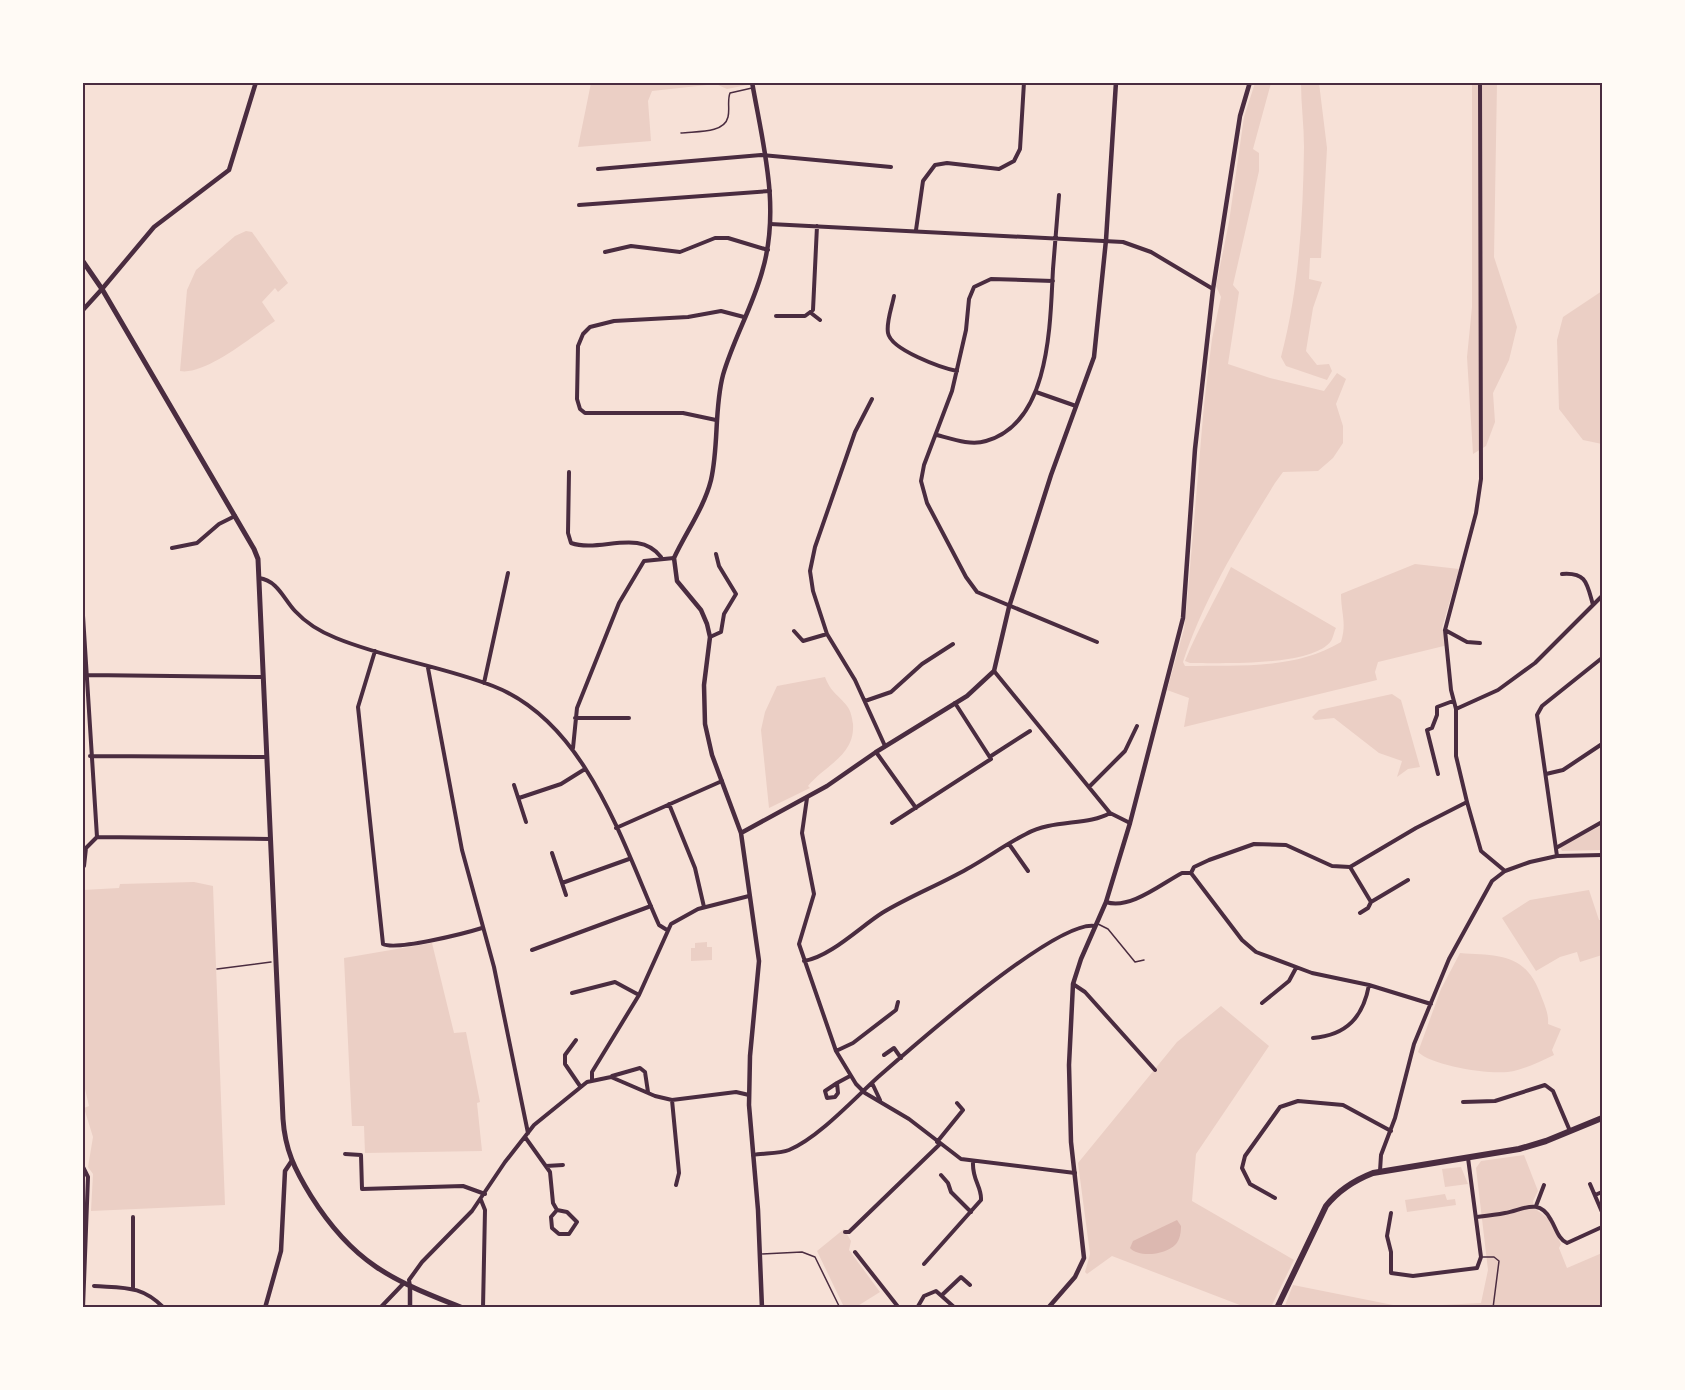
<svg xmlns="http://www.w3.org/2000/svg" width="1685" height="1390" viewBox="0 0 1685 1390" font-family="Signika,sans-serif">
	<rect width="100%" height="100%" fill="#f7e1d7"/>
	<path fill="#ebcfc5" d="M591 83 747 82V85L727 89 716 84 652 91 648 101 651 141 578 147Z
		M1255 83H1271L1253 149 1259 153V171L1233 285 1239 292 1228 364 1270 378 1324 391 1337 373 1346 379 1336 404 1343 426V443L1333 458 1318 471 1283 472 1275 483C1240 540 1204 598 1183 662L1185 666C1238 665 1295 670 1341 642 1347 623 1341 613 1341 594L1415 564 1459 569 1442 628 1448 645 1378 662 1375 672 1377 680 1184 727 1189 698 1167 690 1184 629 1187 603 1204 405 1212 339 1221 297 1216 286 1229 222 1244 117Z
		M1301 83H1319L1327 148 1321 258H1310L1309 279 1322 282 1313 308 1306 351 1317 365 1329 364 1332 371 1327 380 1286 366 1281 357C1299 289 1303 218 1304 147 1304 126 1301 104 1301 83Z
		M1472 83H1497L1494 257 1517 327 1509 360 1493 393 1495 422 1486 446 1473 454 1467 357 1472 307Z
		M246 231 252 232 288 283 278 292 275 288 262 302 275 321C254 335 205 376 180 371L187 290 196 270 235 236Z
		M1602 291V444L1583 440 1559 409 1557 340 1563 317Z
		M1231 567 1336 628C1334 632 1333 638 1331 641 1312 667 1220 663 1190 663L1185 661C1198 628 1216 599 1231 567Z
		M825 677C831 693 838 694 847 706 851 711 852 718 853 724 855 756 825 765 808 786L810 788 769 808 761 730 765 712 777 686Z
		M1392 694 1401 700 1420 767 1408 769 1397 777 1402 761 1379 753 1334 718 1315 720 1312 717 1319 710Z
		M1602 825V850L1562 851 1560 847Z
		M194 882 213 886 225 1205 91 1211 93 1174 88 1167 93 1137 84 1108 89 1106 82 1076 83 890 119 888 120 884Z
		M1589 890 1599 920H1602V955L1580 962 1577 952 1560 957 1536 971 1502 918 1530 900Z
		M707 942V947H712V960L691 961V948H695V943Z
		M432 943 454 1033 466 1032 480 1102 477 1103 482 1151 365 1153 364 1126H352L344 958Z
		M1460 953C1498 956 1524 952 1540 993 1544 1004 1549 1013 1548 1024L1561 1029 1552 1050 1554 1055C1541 1061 1527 1068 1514 1071 1494 1076 1432 1066 1418 1052L1441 989Z
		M1221 1006 1269 1046 1196 1154 1192 1201 1294 1260 1271 1307H1245L1112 1256 1087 1274 1085 1272 1090 1254 1078 1163 1177 1042Z
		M1524 1155 1538 1191 1533 1201 1534 1208 1549 1219 1561 1244 1559 1248 1567 1268 1602 1253V1307L1284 1308 1293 1285 1403 1307 1481 1303 1488 1270 1476 1168 1481 1161Z
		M1461 1167 1468 1184 1445 1187 1442 1169Z
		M1445 1194 1447 1200 1455 1199 1456 1205 1407 1212 1405 1200Z
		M844 1229 851 1241 849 1250 880 1292 856 1307H844L817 1251Z"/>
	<path fill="#dcb8b0" d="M1177 1220 1181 1226C1181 1232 1180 1239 1176 1244 1166 1255 1139 1258 1130 1248L1133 1241Z"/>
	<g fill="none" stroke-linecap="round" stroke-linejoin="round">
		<path stroke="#4a2c40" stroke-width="1.5" d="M681 133C695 131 724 134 728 117 730 109 727 101 730 93L752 88
			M1098 924 1108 929 1135 962 1144 960
			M217 969 271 962
			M761 1254 802 1252 815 1257 840 1308
			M1483 1257H1494L1499 1261 1493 1308"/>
		<path stroke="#4a2c40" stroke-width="4" d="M1480 82 1481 479 1476 513 1445 630 1451 690 1456 709V756L1467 802 1481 851 1505 871
			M598 169 761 155 891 167
			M579 205 770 191
			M770 224 1123 242 1151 252 1213 289
			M916 230 923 181 935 165 947 163 999 169 1014 161 1020 149 1024 82
			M605 252 631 246 680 252 715 238H728L768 250
			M1053 281 991 279 974 287 969 299 966 330 952 391 924 465 921 481 927 503 966 577 977 592 1097 642
			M894 296C892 307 886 322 888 333 891 350 942 368 957 371
			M811 313 820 320
			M776 316H805L813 310 817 226
			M1036 392 1076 406
			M872 399 855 432 815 547 810 571 813 591 827 634 855 680 885 746
			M716 420 683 413H585L580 409 577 399 578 346 583 334 590 327 614 321 688 317 721 311 744 317
			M937 435C952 439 971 446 986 441 1051 423 1050 322 1053 269 1055 244 1057 220 1059 195
			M569 472 568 533 571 543C600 553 639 528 661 557
			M172 548 197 543 219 524 235 516
			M1562 574C1587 572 1587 584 1593 605
			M259 578C278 581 283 598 295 611 306 623 321 632 336 638 387 659 442 666 493 686 586 722 622 842 659 925L667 930
			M82 600 97 837
			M1445 630 1467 642 1480 643
			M794 631 803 641 827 634
			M710 637 721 632 724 614 736 594 719 566 716 554
			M375 651 358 707 383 944C396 951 466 933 482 928
			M428 668 462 850 494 967 528 1133
			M994 671 1110 813 1130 823
			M87 675 263 677
			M484 683 508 573
			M865 701 891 692 922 664 953 644
			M1456 709 1498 690 1535 663 1602 596
			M575 718H629
			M573 748 577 708 619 603 644 561 674 558
			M876 752 916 808
			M90 756 265 757
			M991 756 1030 731
			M1438 774 1427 730 1432 728 1437 715V707L1453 701
			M1546 774 1563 770 1602 744
			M514 785 526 822
			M1089 787 1125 751 1137 726
			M519 798 561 784 585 769
			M807 798 802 833 814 894 799 944 836 1051 856 1084 865 1093 909 1119 961 1159 1075 1173
			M669 804 695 868 704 907
			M892 823 991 759 955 703
			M616 828 722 781
			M97 837 270 839
			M1009 844 1028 871
			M1556 848 1602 822
			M552 853 566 895
			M1557 856 1537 715 1542 706 1602 658
			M84 866 86 848 97 837
			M1350 867 1371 902
			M1191 873 1194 867 1209 860 1254 844 1286 845 1332 866 1350 867 1416 828 1467 802
			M1191 873 1242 940 1256 952 1312 973 1369 985 1431 1004
			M562 883 629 859
			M1106 902C1130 910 1161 884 1182 873H1191
			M1360 913 1368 908 1371 902 1408 880
			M532 950 651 906
			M804 961C830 957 860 927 882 913 910 896 939 885 967 869 987 858 1006 844 1026 834 1053 819 1088 826 1110 813
			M1073 984 1085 992 1155 1070
			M572 993 615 982 639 995
			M1262 1003 1289 981 1296 968
			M1313 1038C1347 1035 1363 1017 1369 985
			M576 1040 565 1055V1064L580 1086
			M836 1051 853 1043 896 1010 898 1002
			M884 1055 894 1048 901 1058
			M612 1076 640 1068 645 1072 648 1092
			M592 1080V1072L639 995 671 924 698 909 749 896
			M837 1083 825 1091 827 1098 835 1097 838 1093 837 1083 850 1076
			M872 1083 880 1100
			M672 1100 679 1173 676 1185
			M1463 1102 1495 1101 1545 1085 1553 1091 1570 1131
			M525 1137 550 1172 553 1203 557 1210 567 1212 577 1222 569 1234H559L552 1228 551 1217 557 1210
			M937 1142 963 1110 957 1103
			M345 1154 361 1155 362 1189 463 1186 485 1194
			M753 1155C764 1153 779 1154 789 1150 818 1138 854 1099 877 1078 910 1049 1057 919 1095 926
			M82 1165 88 1177 83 1308
			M546 1166 563 1165
			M1380 1171 1381 1155 1395 1118 1414 1044 1449 959 1492 881 1505 871 1530 862 1557 856 1602 855
			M941 1175 948 1183 951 1192 971 1212
			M1590 1184 1602 1212
			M1595 1195 1602 1192
			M1275 1198 1250 1184 1242 1168 1245 1156 1280 1107 1298 1101 1343 1105 1391 1131
			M481 1200 485 1210 483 1308
			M1536 1206 1544 1185
			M1391 1213 1387 1236 1391 1252V1273L1413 1276 1477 1268 1481 1257 1468 1158
			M1476 1217C1485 1216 1495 1215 1505 1213 1523 1210 1539 1197 1551 1220 1556 1228 1558 1239 1567 1243L1602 1227
			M845 1232H849L940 1144
			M855 1252 899 1308
			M924 1264 981 1200C982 1187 972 1180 973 1162
			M94 1286C124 1288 142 1285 164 1308
			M410 1286 409 1280 422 1262 472 1211 505 1162 534 1125 587 1082 611 1077 655 1096 672 1100 736 1092 749 1095
			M133 1288V1217
			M942 1295 961 1277 970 1285
			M380 1308 403 1284
			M917 1308 924 1296 936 1291 954 1307"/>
		<path stroke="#4a2c40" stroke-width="4.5" d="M82 311 102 289
			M410 1287V1308"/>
		<path stroke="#4a2c40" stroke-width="4.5" d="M752 82C763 145 781 209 762 272 752 308 733 340 723 375 714 409 719 445 711 480 704 508 686 532 674 558L677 581 701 610 707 624 710 637 704 685 705 724 712 755 741 833 759 961 750 1056 749 1105 758 1210 762 1308
			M102 289 154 227 229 170 256 82
			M741 833 827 786 876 752 967 696 994 671 1009 607 1051 475 1094 357 1106 240 1116 82
			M265 1308 281 1251 285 1171 291 1162
			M1048 1308 1075 1277 1084 1258 1071 1142 1069 1065 1073 984 1081 959 1106 902 1130 823 1183 618 1195 449 1213 289 1240 116 1250 82"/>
		<path stroke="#4a2c40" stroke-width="5" d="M82 260 102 289 254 549 258 559 283 1119C285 1150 295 1170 311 1196 353 1263 391 1280 463 1308"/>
		<path stroke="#4a2c40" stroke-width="6" d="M1277 1308 1326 1206C1338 1191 1355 1180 1373 1173L1519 1149 1546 1141 1602 1118"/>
	</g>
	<rect width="1685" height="1390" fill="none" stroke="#fffaf5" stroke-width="168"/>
	<rect x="84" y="84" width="1517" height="1222" fill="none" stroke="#4a2c40" stroke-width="2"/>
</svg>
